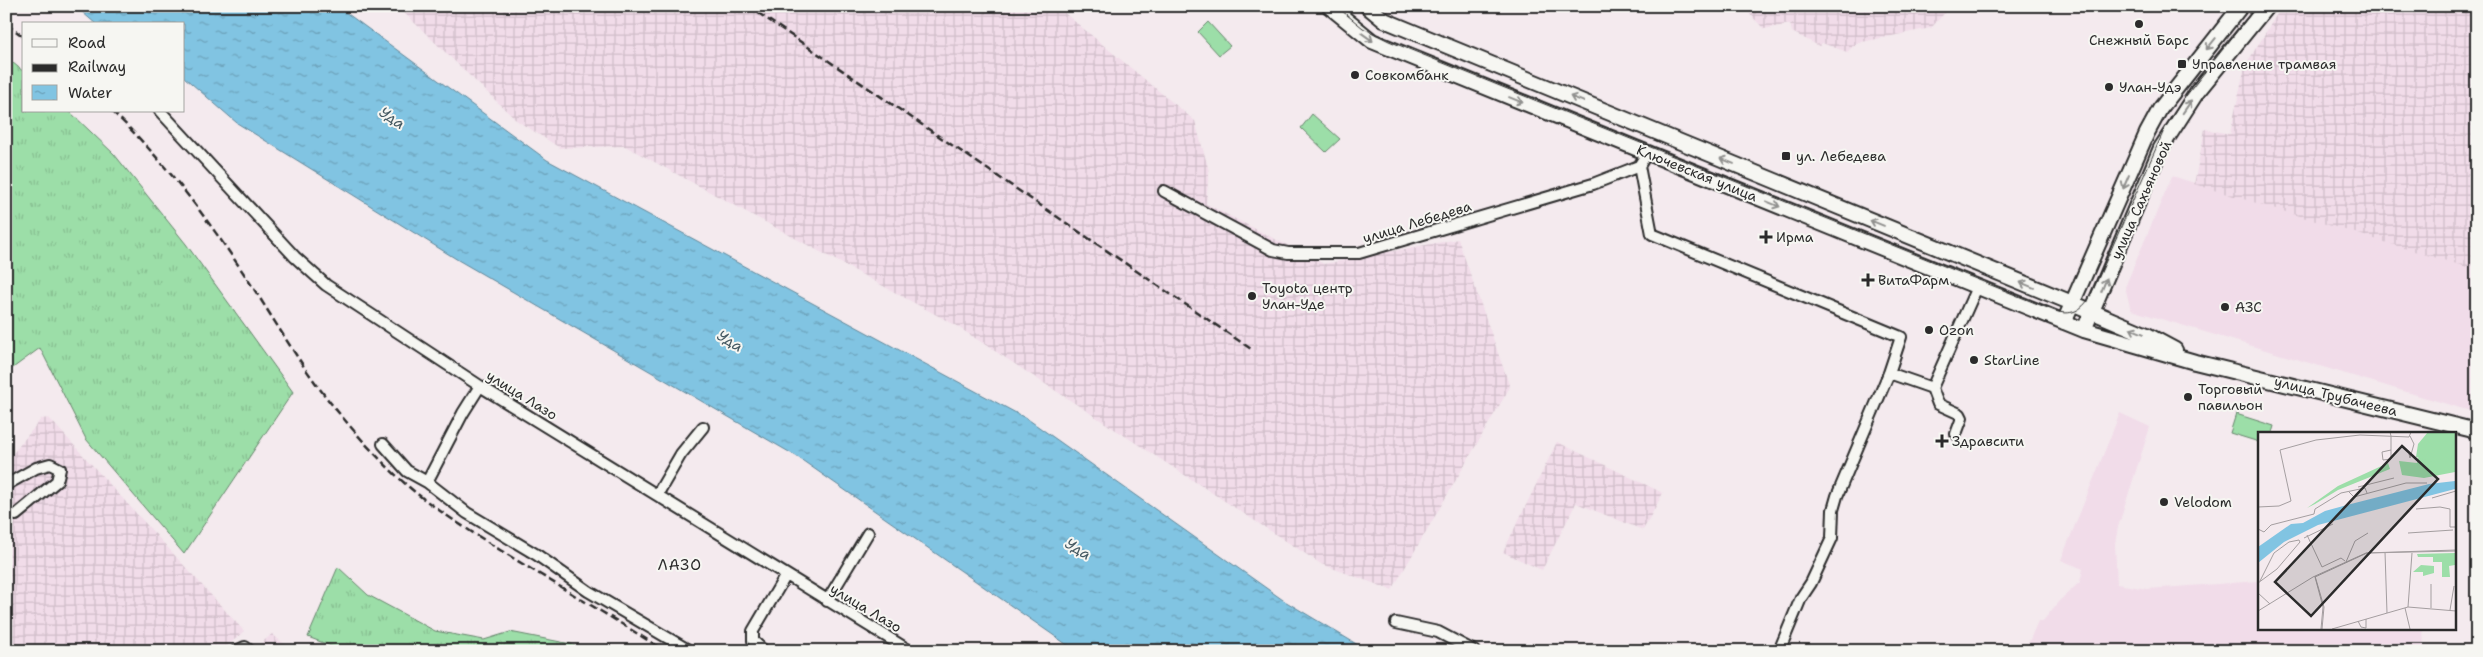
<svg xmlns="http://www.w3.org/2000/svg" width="2483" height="657" viewBox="0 0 2483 657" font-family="'Shantell Sans',sans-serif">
	<defs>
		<pattern id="industrial-grid" width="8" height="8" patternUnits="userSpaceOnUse" patternTransform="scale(1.25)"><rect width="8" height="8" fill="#f1dce9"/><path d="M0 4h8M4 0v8" fill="none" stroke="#cfbdc8"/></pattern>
		<pattern id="grass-tufts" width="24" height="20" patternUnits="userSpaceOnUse" patternTransform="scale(1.25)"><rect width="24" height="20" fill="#9cdea8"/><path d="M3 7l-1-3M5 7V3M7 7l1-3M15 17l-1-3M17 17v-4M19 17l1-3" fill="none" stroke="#87bf91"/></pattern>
		<pattern id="water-ripples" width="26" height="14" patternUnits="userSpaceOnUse" patternTransform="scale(1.25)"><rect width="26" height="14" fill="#81c4e2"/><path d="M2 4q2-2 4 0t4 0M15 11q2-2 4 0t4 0" fill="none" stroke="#6a9fb7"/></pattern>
	</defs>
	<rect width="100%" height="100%" fill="#f4eaee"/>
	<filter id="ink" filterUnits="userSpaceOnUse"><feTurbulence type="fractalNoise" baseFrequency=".02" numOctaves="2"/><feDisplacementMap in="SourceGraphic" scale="10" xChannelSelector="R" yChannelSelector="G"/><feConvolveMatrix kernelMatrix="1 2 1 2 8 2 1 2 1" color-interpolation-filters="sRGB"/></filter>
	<g filter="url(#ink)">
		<path fill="#f1dce9" d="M2172 176 2472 268 2477 251V413L2131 310 2125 287Z
			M2120 413 2150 427 2118 527 2115 544 2117 584 2147 589 2259 581V628H2423L2424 651H2025L2038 621H2043L2059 601 2080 582 2083 569 2061 560Z"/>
		<path fill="url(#industrial-grid)" d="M397 6H1056L1195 121 1209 171 1206 204 1324 264 1458 239 1510 387 1392 590 1321 564 955 325 625 146 560 148 516 120Z
			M1742 6H1951L1931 28 1857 43 1847 52 1822 43 1819 46 1792 32 1790 24 1764 29Z
			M2282 6H2477V251L2473 269 2194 184 2205 129 2230 134 2245 66Z
			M49 418 244 631 222 651H6V462L41 419Z
			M1557 442 1663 493 1643 530 1576 503 1542 570 1503 552Z
			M272 634 293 651H252Z"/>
		<path fill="url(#grass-tufts)" stroke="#64846a" d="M6 57 24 72V111H69L114 154 186 244 293 392 184 554 86 439 40 348 6 373Z
			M338 567 368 595 435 631 484 640 510 632 571 644 585 651H344L308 637Z"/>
		<path fill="#9cdea8" stroke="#64846a" d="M1208 22 1230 46 1219 55 1198 32Z
			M1312 114 1340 139 1326 152 1301 128Z
			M2236 414 2274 426 2272 433H2259V442L2230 433Z"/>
		<path fill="url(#water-ripples)" stroke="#5f8799" d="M75 6H337L547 160 1029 420 1283 600 1368 651H1076L796 456 458 260 237 123 184 77V24H96Z"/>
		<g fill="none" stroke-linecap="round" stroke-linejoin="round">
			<g stroke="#2b2b2b" stroke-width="14">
				<path id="street" d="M160 111 295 257 326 285 480 386 910 651
					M1639 166 1652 234 1901 337 1889 373 1837 496 1833 510 1832 538 1811 583 1801 598 1779 651
					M1164 191 1273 250 1288 253H1359L1593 184 1639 166 1647 153
					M1889 373 1932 388
					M1956 434 1962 418 1960 414 1938 404 1932 388 1977 287
					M383 444 407 471 427 482 467 513 537 555 588 591 690 651
					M427 482 463 413 480 386
					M6 485 36 468 50 464 60 469 57 481 16 515
					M657 495 681 454 703 427
					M827 601 868 533
					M1396 623 1438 632 1474 651
					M236 651 245 647 250 651
					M764 651 753 641V631L786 575"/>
			</g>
			<g stroke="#2b2b2b" stroke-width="18">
				<path id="secondary" d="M1329 6 1372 41 2084 330 2195 362 2477 431
					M1367 6 1384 20 2072 303 2147 335 2175 350
					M2064 322 2147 133 2160 109 2241 6
					M2084 330 2161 148 2197 92 2267 6"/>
			</g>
			<use href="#street" stroke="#f6f6f2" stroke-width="10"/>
			<use href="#secondary" stroke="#f6f6f2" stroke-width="14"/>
			<path stroke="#2b2b2b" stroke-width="1" d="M1336 6 1363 28 1389 41 2055 311C2071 316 2081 311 2090 297L2165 128 2182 101 2257 6"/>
			<path stroke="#2b2b2b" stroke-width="2.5" stroke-dasharray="8 4" stroke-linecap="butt" d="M748 6 1251 349
				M6 24 24 37
				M112 111C167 163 213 226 254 289 283 334 309 379 344 419 364 443 386 467 409 487 437 511 469 530 500 550 555 584 610 616 665 651"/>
		</g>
		<defs><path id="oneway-shaft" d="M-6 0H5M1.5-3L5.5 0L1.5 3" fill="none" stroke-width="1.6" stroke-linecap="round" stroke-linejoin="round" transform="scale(1.25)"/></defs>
		<g stroke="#90908e">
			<use href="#oneway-shaft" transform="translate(1367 37) rotate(36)"/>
			<use href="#oneway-shaft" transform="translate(2211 44) rotate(129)"/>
			<use href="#oneway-shaft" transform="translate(1577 99) rotate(-158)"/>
			<use href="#oneway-shaft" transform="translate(1516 100) rotate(22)"/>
			<use href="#oneway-shaft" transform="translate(2187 107) rotate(-55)"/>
			<use href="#oneway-shaft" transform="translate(1727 161) rotate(-158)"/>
			<use href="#oneway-shaft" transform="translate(2126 182) rotate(113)"/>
			<use href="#oneway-shaft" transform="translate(1773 204) rotate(22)"/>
			<use href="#oneway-shaft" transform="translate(1877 223) rotate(-158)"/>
			<use href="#oneway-shaft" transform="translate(2027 285) rotate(-158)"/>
			<use href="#oneway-shaft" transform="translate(2104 285) rotate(-68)"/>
			<use href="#oneway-shaft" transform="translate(2137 331) rotate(-157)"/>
		</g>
	</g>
	<g fill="#2b2b2b" stroke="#f6f6f2" stroke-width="2">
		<circle cx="2139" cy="24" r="5"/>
		<rect x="2177" y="59" width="10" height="10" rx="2.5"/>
		<circle cx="1355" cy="75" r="5"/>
		<circle cx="2109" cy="87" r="5"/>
		<rect x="1781" y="151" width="10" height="10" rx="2.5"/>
		<path d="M1763.5 229.5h5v5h5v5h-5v5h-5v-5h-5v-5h5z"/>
		<path d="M1865.5 272.5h5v5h5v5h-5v5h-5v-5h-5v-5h5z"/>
		<circle cx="1252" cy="296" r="5"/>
		<circle cx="2225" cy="307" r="5"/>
		<circle cx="1929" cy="330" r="5"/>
		<circle cx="1974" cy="360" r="5"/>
		<circle cx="2188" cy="397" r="5"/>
		<path d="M1939.5 433.5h5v5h5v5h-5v5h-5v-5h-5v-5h5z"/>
		<circle cx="2164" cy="502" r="5"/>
	</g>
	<g text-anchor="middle" stroke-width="4" stroke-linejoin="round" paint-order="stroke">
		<g font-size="14" fill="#2b2b2b" stroke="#f6f6f2" text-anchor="start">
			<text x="2139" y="45" text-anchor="middle">Снежный Барс</text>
			<text x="2192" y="69">Управление трамвая</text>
			<text x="1365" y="80">Совкомбанк</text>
			<text x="2119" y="92">Улан-Удэ</text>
			<text x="1796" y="161">ул. Лебедева</text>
			<text x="1776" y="242">Ирма</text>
			<text x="1878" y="285">ВитаФарм</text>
			<text x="1262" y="293">Toyota центр<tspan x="1262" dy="16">Улан-Уде</tspan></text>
			<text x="2235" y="312">АЗС</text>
			<text x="1939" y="335">Ozon</text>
			<text x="1984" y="365">StarLine</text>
			<text x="2198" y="394">Торговый<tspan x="2198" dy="16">павильон</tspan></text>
			<text x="1952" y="446">Здравсити</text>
			<text x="2174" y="507">Velodom</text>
		</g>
		<g font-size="14" fill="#2b2b2b" stroke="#f6f6f2">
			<text transform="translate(1697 173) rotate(22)" y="5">Ключевская улица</text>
			<text transform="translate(2141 200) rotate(-66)" y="5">улица Сахьяновой</text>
			<text transform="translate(1417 222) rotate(-17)" y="5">улица Лебедева</text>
			<text transform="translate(522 395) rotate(32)" y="5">улица Лазо</text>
			<text transform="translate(2336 396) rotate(14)" y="5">улица Трубачеева</text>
			<text transform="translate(866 608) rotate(31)" y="5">улица Лазо</text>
		</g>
		<g font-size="15" font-style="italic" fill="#455962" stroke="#f6f6f2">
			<text transform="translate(392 118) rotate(34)" y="5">Уда</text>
			<text transform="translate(730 341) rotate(31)" y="5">Уда</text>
			<text transform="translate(1078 549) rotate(31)" y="5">Уда</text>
		</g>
		<g font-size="15" letter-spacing="1" fill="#2b2b2b" stroke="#f6f6f2">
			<text x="680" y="570">ЛАЗО</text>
		</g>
	</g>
	<g transform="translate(2258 432)">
		<rect width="198" height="198" fill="#f4eaee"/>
		<path d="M192 0H197V40L166 46 144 43 141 29 159 31 160 26H167L192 6ZM130 31 132 37 80 58 57 72 49 76 80 54ZM163 133 176 134V141L165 144V140H155Z" fill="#9cdea8"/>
		<path d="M170 0H192V21L188 26 174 30 158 25 160 12Z" fill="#9cdea8"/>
		<path d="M197 121V133L191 134 192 145H184V130H175V125H160L159 122Z" fill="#9cdea8"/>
		<path d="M197 49V57L60 93 26 110 0 131V115L33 92 45 91 67 79 89 73 171 52Z" fill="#81c4e2"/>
		<path fill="none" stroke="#a49ea0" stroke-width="1" d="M132 0 133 4V27L125 28 124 20 133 18M151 22 152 26 156 12 152 4M100 55 136 46M91 60 96 65 148 51H169M174 66 198 59M0 75 21 74 33 69 22 18 58 8 102 3 151 5 153 0M158 77 182 75 192 77V95H198M0 97 6 100 13 93 56 82 57 77 83 61 107 56 109 61M150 101 195 98M49 103 64 135 83 126 87 129M46 106 75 92M127 120 129 181M88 130 97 109 110 101M57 144 66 175 64 197M0 151 19 137 42 110 41 108 31 110 16 121 2 149M173 152V176M0 161 12 172M150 175 154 121M147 176 152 197M192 178 196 154M0 179 55 145 108 121 198 118M100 189 103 195 108 196V187M63 197 65 175 57 145 109 121 198 119M74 197 150 175 198 179"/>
		<path fill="#2b2b2b" fill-opacity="0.15" stroke="#2b2b2b" stroke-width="2.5" d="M144 14 180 47 53 184 17 150Z"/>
		<rect width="198" height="198" fill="none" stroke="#2b2b2b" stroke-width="2.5"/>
	</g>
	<rect width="2483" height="657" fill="none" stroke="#f6f6f2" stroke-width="25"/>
	<rect x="12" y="12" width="2458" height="632" fill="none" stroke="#2b2b2b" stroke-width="2" filter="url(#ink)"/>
	<rect x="22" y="22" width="162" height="90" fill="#f6f6f2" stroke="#a5a5a2"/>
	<rect x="32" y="39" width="25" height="8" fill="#f6f6f2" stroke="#a5a5a2"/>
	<text x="68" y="48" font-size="15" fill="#2b2b2b">Road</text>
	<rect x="32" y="64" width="25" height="8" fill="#2b2b2b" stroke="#a5a5a2"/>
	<text x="68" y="72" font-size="15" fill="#2b2b2b">Railway</text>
	<rect x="32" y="85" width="25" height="15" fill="url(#water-ripples)" stroke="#a5a5a2"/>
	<text x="68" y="98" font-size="15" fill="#2b2b2b">Water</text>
</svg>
